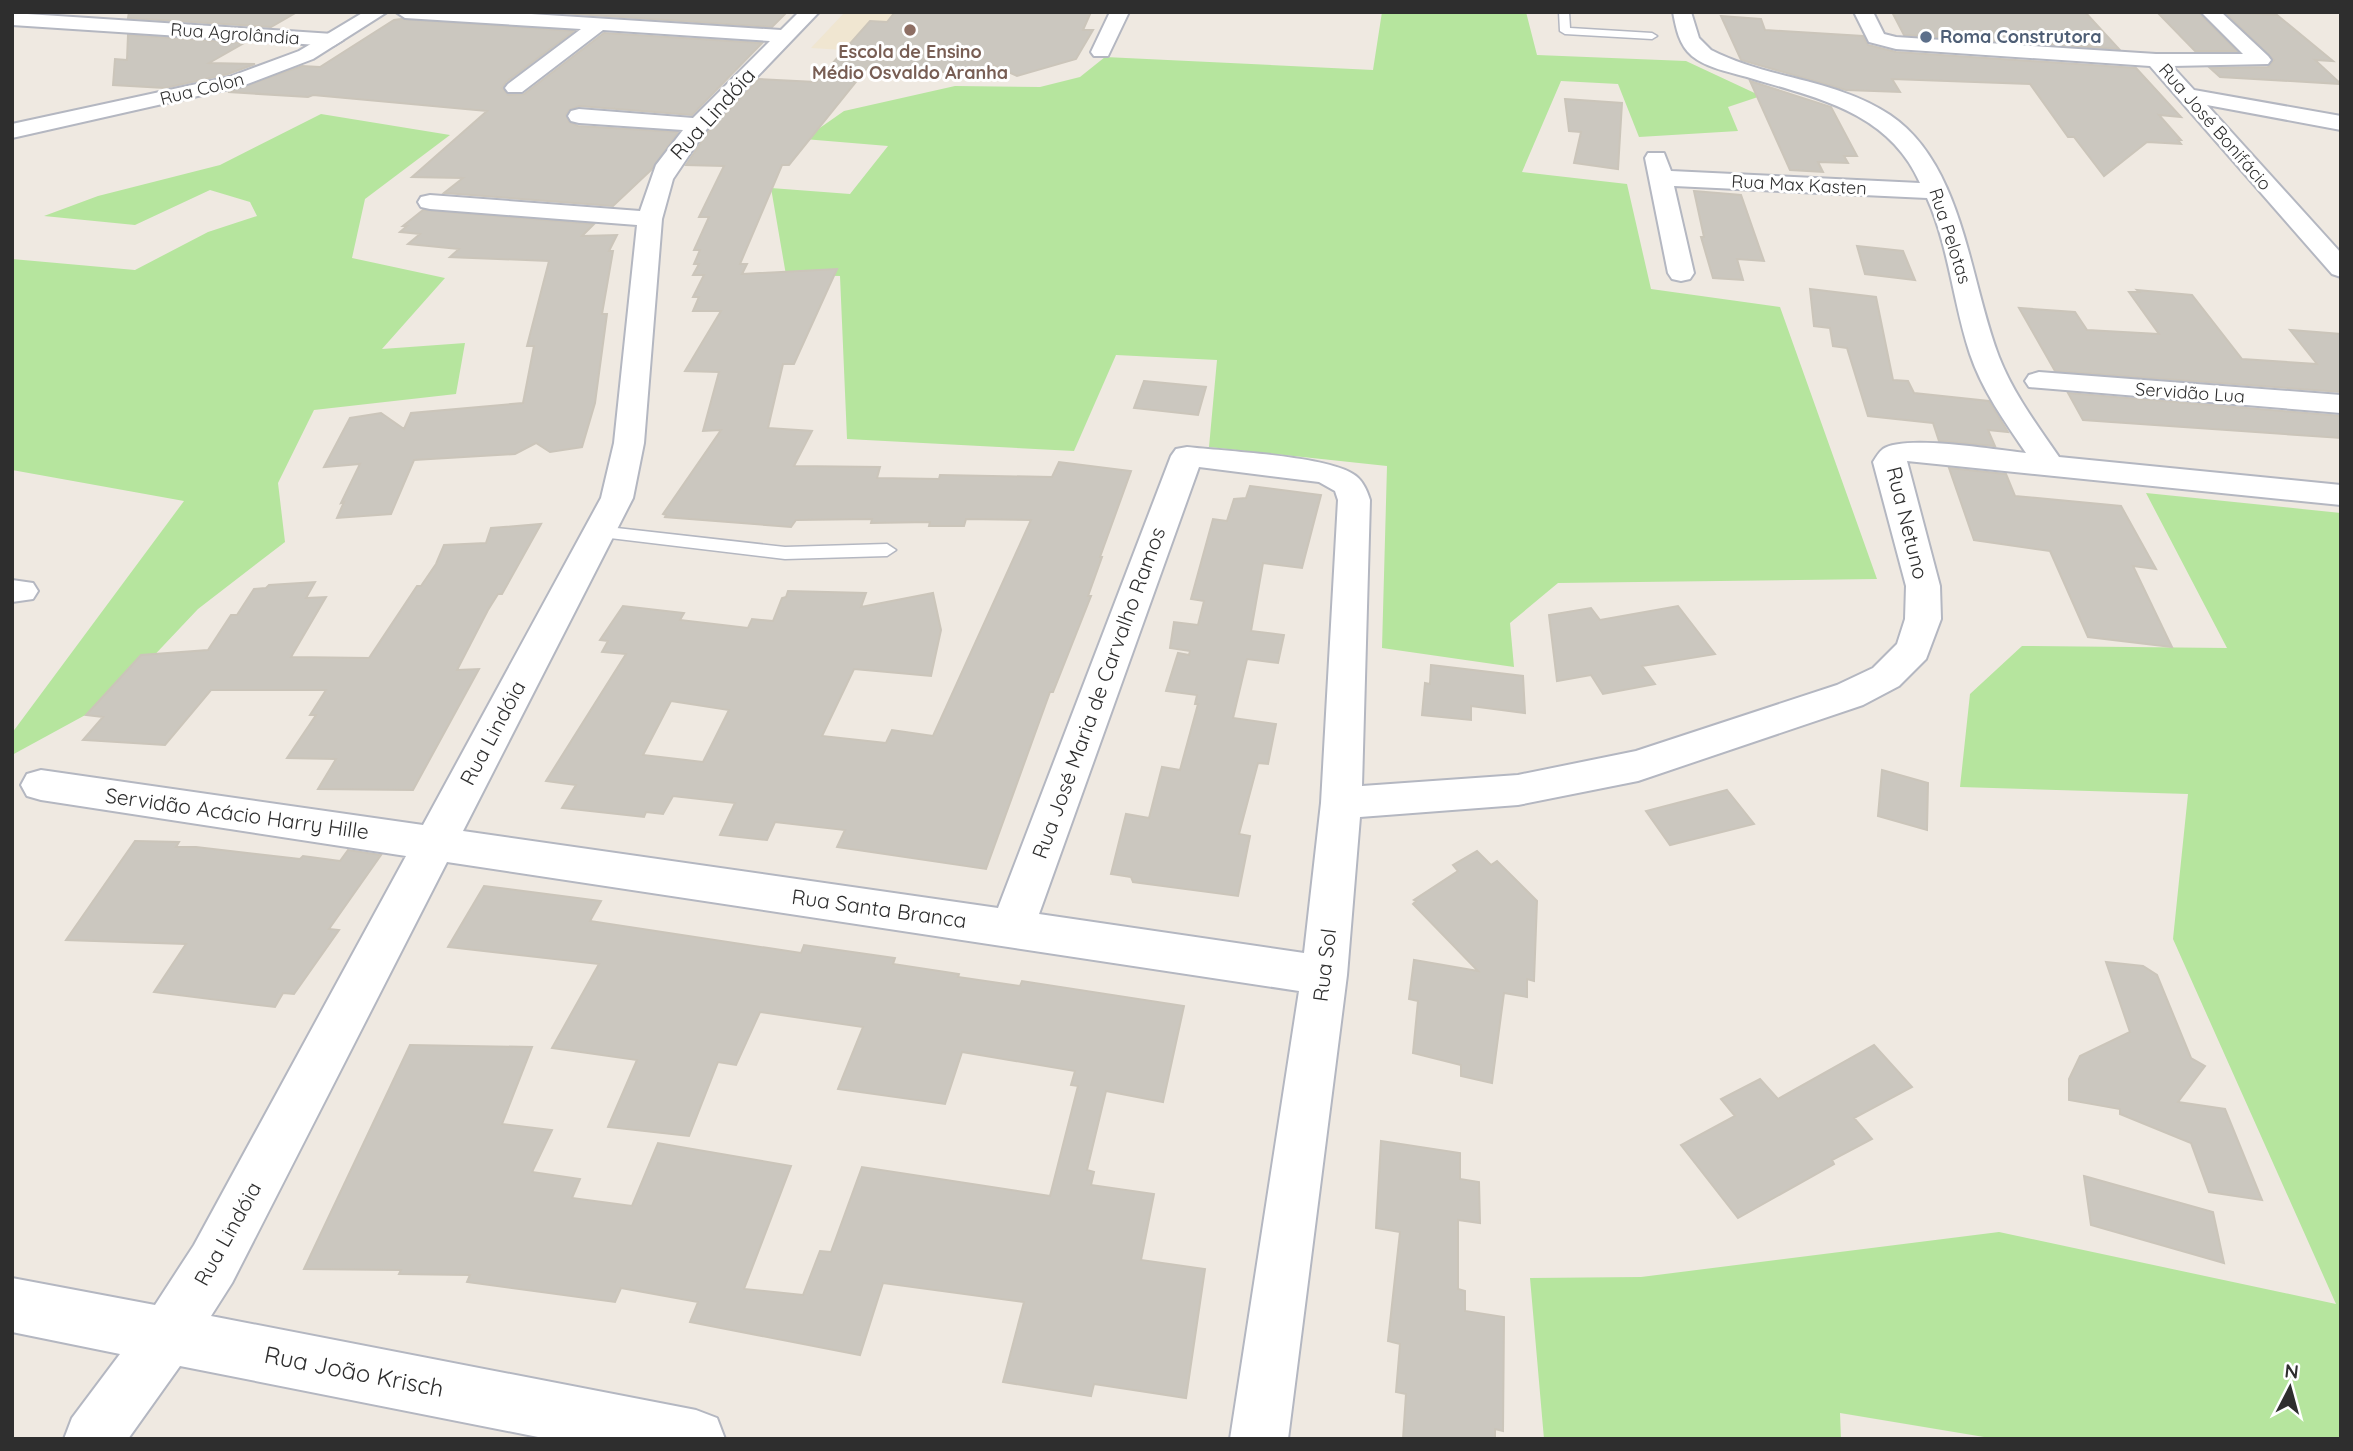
<svg xmlns="http://www.w3.org/2000/svg" width="2353" height="1451" viewBox="0 0 2353 1451" font-family="Quicksand,sans-serif">
	<rect width="100%" height="100%" fill="#efe9e1"/>
	<path fill="#f0e6d1" d="M845 12H1003L971 58 811 48Z"/>
	<path fill="#b6e59e" d="M1382 12H1526L1537 55 1686 61 1761 96 1728 107 1738 131 1639 137 1618 84 1561 81 1522 172 1627 184 1651 289 1780 307 1877 579 1558 583 1510 623 1514 667 1382 648 1387 466 1209 447 1217 360 1116 355 1074 451 847 439 840 276 786 275 771 188 850 194 888 146 804 139 844 111 955 86 1040 87 1080 77 1105 57 1373 70Z
		M321 114 450 135 365 199 352 258 445 278 382 349 465 343 456 394 314 410 278 483 285 542 198 609 111 701 12 755V733L184 501 12 470V259L135 270 208 232 257 216 250 202 210 190 135 225 44 216 98 196 220 165Z
		M2146 493 2341 513V1439H1996L1840 1413 1841 1439H1544L1530 1278 1641 1277 1999 1232 2336 1304 2173 939 2188 794 1960 787 1970 694 2022 646 2227 648Z"/>
	<path fill="#cbc7bf" stroke="#cbc5ba" stroke-width="2" fill-rule="evenodd" d="M129 12H297L271 27 128 18Z
		M545 12H787L772 27Z
		M895 12H1091L1083 30H1093L1076 59 1017 76 991 64 984 74 867 68 789 165H782L740 264H747L742 274 837 269 794 364H783L768 428 812 431 794 466 880 467 877 478 939 479 940 475 1052 477 1059 462 1131 471 1100 557H1102L1088 596H1091L1053 692H1050L986 869 837 847 845 830 775 822 767 840 720 835 735 803 673 796 663 814 646 812 644 817 562 808 576 785 546 781 626 654 602 652 608 641 600 640 623 606 684 613 680 620 748 628 752 619 773 621 782 598 786 597 788 591 866 593 861 607 933 593 941 630 931 676 854 669 822 736 886 743 892 730 933 736 1031 520 966 519 964 526H929L930 522 871 523 872 519 796 520 791 527 665 517 666 515 663 514 721 430 703 431 719 372 685 371 721 311H693L699 297H693L704 275H693L699 264H694L700 250H694L709 217H699L724 166 686 165 708 132 759 79 816 82 870 21 887 22ZM671 701 729 710 703 762 643 755Z
		M1892 12H2085L2119 49 1904 35Z
		M2157 12H2198L2237 51H2195Z
		M2225 12 2277 15 2333 61 2315 60 2341 84 2220 77 2210 68 2268 67 2274 60Z
		M1721 16 1761 19 1765 30 1863 36 1868 45 1896 52 2136 68 2181 117 2159 115 2181 140H2178L2181 144 2147 142 2104 176 2074 137H2068L2030 84 1892 79 1900 92 1846 90 1741 60Z
		M401 19 574 31 506 82 502 88 508 95 524 94 604 33 762 43 692 115 579 106 569 110 566 115 569 122 578 126 678 132 651 170 613 206 444 193 463 178 412 177 487 111 313 95 308 97 228 92 302 66 320 67 394 20Z
		M128 35 244 43 209 63 255 64 228 74 165 88 113 85 115 59 127 60Z
		M1750 81 1831 107 1857 156H1844L1848 163 1818 162 1823 172 1790 170Z
		M1565 99 1622 103 1618 169 1574 163 1581 132 1569 131Z
		M1694 191 1741 195 1764 261 1737 259 1743 280 1713 278 1701 237H1704Z
		M423 210 594 224 582 236 617 235 609 251H613L602 314H607L595 403 582 447 550 452 536 443 515 454 414 460 391 514 337 518 344 502 341 503 360 464 324 467 350 418 381 413 404 429 411 413 523 403 534 346H527L549 261 450 257 459 249 408 244 420 234 400 232 407 226H403Z
		M1857 246 1903 251 1915 280 1865 274Z
		M1810 289 1876 297 1893 380 1908 381 1914 393 1989 401 2008 432 1988 430 1995 446 1939 441 1933 423 1868 416 1847 348 1833 346 1830 328 1814 326Z
		M2137 290 2192 295 2242 359 2317 364 2290 330 2341 334V392L2055 371 2019 308 2075 312 2087 330 2159 334 2129 292H2139Z
		M1144 381 1206 387 1198 415 1134 408Z
		M2068 393 2341 416V438L2083 420Z
		M1949 468 2006 474 2015 496 2121 506 2156 569 2133 566 2172 647 2088 637 2050 551 1974 540Z
		M1250 486 1321 495 1302 568 1263 563 1251 631 1284 635 1278 663 1247 659 1233 718 1276 724 1268 764 1258 763 1239 834 1250 836 1238 896 1133 882 1131 877 1111 874 1126 814 1149 818 1162 767 1180 770 1198 704H1195L1197 695 1166 691 1178 653 1189 655 1190 651 1170 648 1174 622 1198 625 1204 601 1191 599 1213 519 1227 521 1234 499 1246 498Z
		M541 524 502 594H498L488 610 457 670 479 669 413 790 318 789 336 759 287 758 316 715H310L326 690H211L165 745 83 740 103 717 86 715 141 655 208 650 231 615H237L254 589 266 588 269 585 315 582 306 598 326 597 291 657 369 658 417 586H421L436 564 444 545 486 543 491 528Z
		M1678 606 1715 654 1642 666 1655 684 1603 694 1591 675 1557 681 1549 615 1591 608 1600 620Z
		M1431 665 1523 676 1525 713 1471 706V720L1422 715 1425 683 1430 684Z
		M1882 770 1928 783 1927 830 1878 816Z
		M1727 790 1754 824 1670 845 1646 811Z
		M135 841 179 842 176 847H196L300 859 303 856 340 861 348 850 381 855 329 929 339 930 294 994 283 993 275 1007 154 992 186 944 66 940Z
		M1477 851 1491 865 1497 861 1537 901 1534 981 1527 979V997L1504 993 1492 1083 1461 1076V1065L1413 1053 1418 1001 1409 999 1414 960 1478 971 1413 904 1416 901 1414 900 1458 871 1453 865Z
		M484 886 601 901 590 921 801 953 804 945 895 958 893 964 959 974 958 977 1020 986 1022 981 1184 1006 1163 1102 1106 1091 1087 1170 1094 1172 1091 1185 1154 1194 1141 1260 1205 1269 1186 1398 1094 1384 1091 1396 1003 1382 1024 1302 883 1283 860 1355 690 1322 698 1302 621 1288 615 1302 467 1282 470 1275 399 1274 401 1270 304 1269 410 1045 532 1047 502 1124 552 1130 532 1172 580 1179 572 1198 632 1206 658 1143 791 1166 744 1289 803 1295 820 1251 831 1252 862 1167 1050 1196 1078 1086 1071 1085 1075 1071 962 1052 945 1104 838 1089 863 1027 760 1012 736 1065 718 1062 689 1136 608 1127 637 1060 552 1048 599 964 448 947Z
		M2106 962 2143 966 2157 975 2191 1058 2205 1066 2178 1102 2225 1109 2262 1200 2209 1192 2191 1143 2120 1114V1109L2069 1100V1079L2080 1056 2130 1032Z
		M1874 1045 1912 1087 1854 1118 1872 1139 1832 1160 1834 1164 1738 1218 1681 1145 1735 1116 1721 1099 1760 1079 1778 1099Z
		M1381 1141 1460 1153V1179L1479 1182 1480 1223 1458 1220V1289L1465 1291V1311L1504 1317 1503 1431 1495 1429V1439H1403L1406 1394 1396 1392 1400 1344 1388 1341 1400 1232 1376 1228Z
		M2084 1176 2213 1212 2224 1263 2091 1225Z"/>
	<g fill="none" stroke-linecap="round" stroke-linejoin="round">
		<g stroke="#b4b7c1" stroke-width="3">
			<path id="service" d="M1559 12H1569L1570 28 1652 33 1657 36 1652 39 1565 34 1560 31Z
				M599 526 785 547 887 544 896 550 887 556 785 559 593 536 590 532Z"/>
		</g>
		<g stroke="#b4b7c1" stroke-width="4">
			<path id="minor" d="M396 12H500L781 30 799 12H819L706 130 673 179 662 219 644 443 633 498 463 831 998 908 1171 456 1176 449 1187 447C1224 451 1325 456 1353 474 1362 479 1367 490 1370 500L1362 786 1518 775 1636 751 1837 685 1873 668 1897 644 1905 619 1906 586 1873 462C1876 457 1879 452 1883 449 1904 434 1998 450 2026 453 2005 422 1982 390 1970 354 1953 303 1949 247 1927 198L1674 186 1694 273 1690 279 1681 281 1672 279 1668 273 1645 158 1648 153H1664L1671 171 1920 183C1888 111 1816 98 1747 77 1729 72 1707 68 1692 56 1679 45 1676 28 1673 12H1691L1699 38 1711 50C1767 79 1837 79 1890 115 1964 165 1969 280 1999 357 2013 393 2037 425 2059 457L2341 485V505L1907 461 1940 586 1941 619 1926 659 1899 686 1863 705 1638 781 1518 805 1360 817 1347 975 1288 1439H1230L1299 991 447 862 232 1283 211 1316 696 1410 717 1418 725 1439H548L180 1366 128 1439H64L72 1418 120 1354 12 1332V1278L155 1305 194 1245 406 856 41 800 27 796 21 785 27 774 41 770 423 825 601 498 614 443 637 225 430 209 421 207 418 202 421 197 430 195 640 211 656 165 683 130 579 123 571 121 568 116 571 111 579 109 693 118 770 41 603 30 522 92H508L505 88 508 84 581 29 405 18ZM1199 467 1319 482 1335 491 1338 500 1321 803 1304 953 1039 914Z
				M1110 12H1129L1108 56H1094L1091 52Z
				M1854 12H1873L1884 34 1896 37 2156 54H2243L2201 12H2221L2268 56 2271 60 2268 64 2172 66 2194 90 2341 116V130L2207 105 2341 253V277L2332 274 2150 66 1896 49 1869 42Z
				M12 13 333 34 343 40 333 46 12 25Z
				M2039 372 2341 395V413L2029 387 2025 381 2029 375Z
				M12 580 33 583 38 591 33 599 12 602Z"/>
		</g>
		<g stroke="#b4b7c1" stroke-width="4">
			<path id="tertiary" d="M364 12H387L313 59 242 86 12 138V124L229 77 299 51Z"/>
		</g>
		<use href="#service" fill="#fff" fill-rule="evenodd"/>
		<use href="#minor" fill="#fff" fill-rule="evenodd"/>
		<use href="#tertiary" fill="#fff" fill-rule="evenodd"/>
	</g>
	<circle fill="#8d6e63" stroke="#fff" stroke-width="2.5" cx="910" cy="30" r="7"/>
	<circle fill="#5c6f8a" stroke="#fff" stroke-width="2.5" cx="1926" cy="37" r="7"/>
	<g text-anchor="middle" stroke-width="6" stroke-linejoin="round" paint-order="stroke">
		<g font-size="18" fill="#2e2e2e" stroke="#fff">
			<text transform="translate(235 34) rotate(4)" y="6">Rua Agrolândia</text>
			<text transform="translate(202 89) rotate(-14)" y="6">Rua Colon</text>
			<text transform="translate(2215 127) rotate(49)" y="6">Rua José Bonifácio</text>
			<text transform="translate(1799 185) rotate(3)" y="6">Rua Max Kasten</text>
			<text transform="translate(1950 236) rotate(72)" y="6">Rua Pelotas</text>
			<text transform="translate(2190 393) rotate(4)" y="6">Servidão Lua</text>
		</g>
		<g font-size="18" font-weight="bold" fill="#4e5e75" stroke="#fff" text-anchor="start">
			<text x="1940" y="43">Roma Construtora</text>
		</g>
		<g font-size="18" font-weight="bold" fill="#785e54" stroke="#fff">
			<text x="910" y="58">Escola de Ensino<tspan x="910" dy="21">Médio Osvaldo Aranha</tspan></text>
		</g>
		<g font-size="21" fill="#2e2e2e" stroke="#fff">
			<text transform="translate(713 114) rotate(-48)" y="7">Rua Lindóia</text>
			<text transform="translate(1907 523) rotate(76)" y="7">Rua Netuno</text>
			<text transform="translate(1099 693) rotate(-70)" y="7">Rua José Maria de Carvalho Ramos</text>
			<text transform="translate(493 733) rotate(-62)" y="7">Rua Lindóia</text>
			<text transform="translate(237 814) rotate(8)" y="7">Servidão Acácio Harry Hille</text>
			<text transform="translate(879 909) rotate(8)" y="7">Rua Santa Branca</text>
			<text transform="translate(1325 965) rotate(-83)" y="7">Rua Sol</text>
			<text transform="translate(228 1234) rotate(-61)" y="7">Rua Lindóia</text>
		</g>
		<g font-size="24" fill="#2e2e2e" stroke="#fff">
			<text transform="translate(354 1372) rotate(11)" y="8">Rua João Krisch</text>
		</g>
	</g>
	<rect width="2353" height="1451" fill="none" stroke="#2e2e2e" stroke-width="28"/>
	<g transform="translate(2290 1388) rotate(6)" stroke="#ffffff" stroke-width="5" paint-order="stroke">
	<path d="M0-5L12 26L0 18L-12 26Z" fill="#2e2e2e"/>
	<text y="-10" font-size="19" font-weight="bold" text-anchor="middle" fill="#2e2e2e">N</text>
	</g>
</svg>
